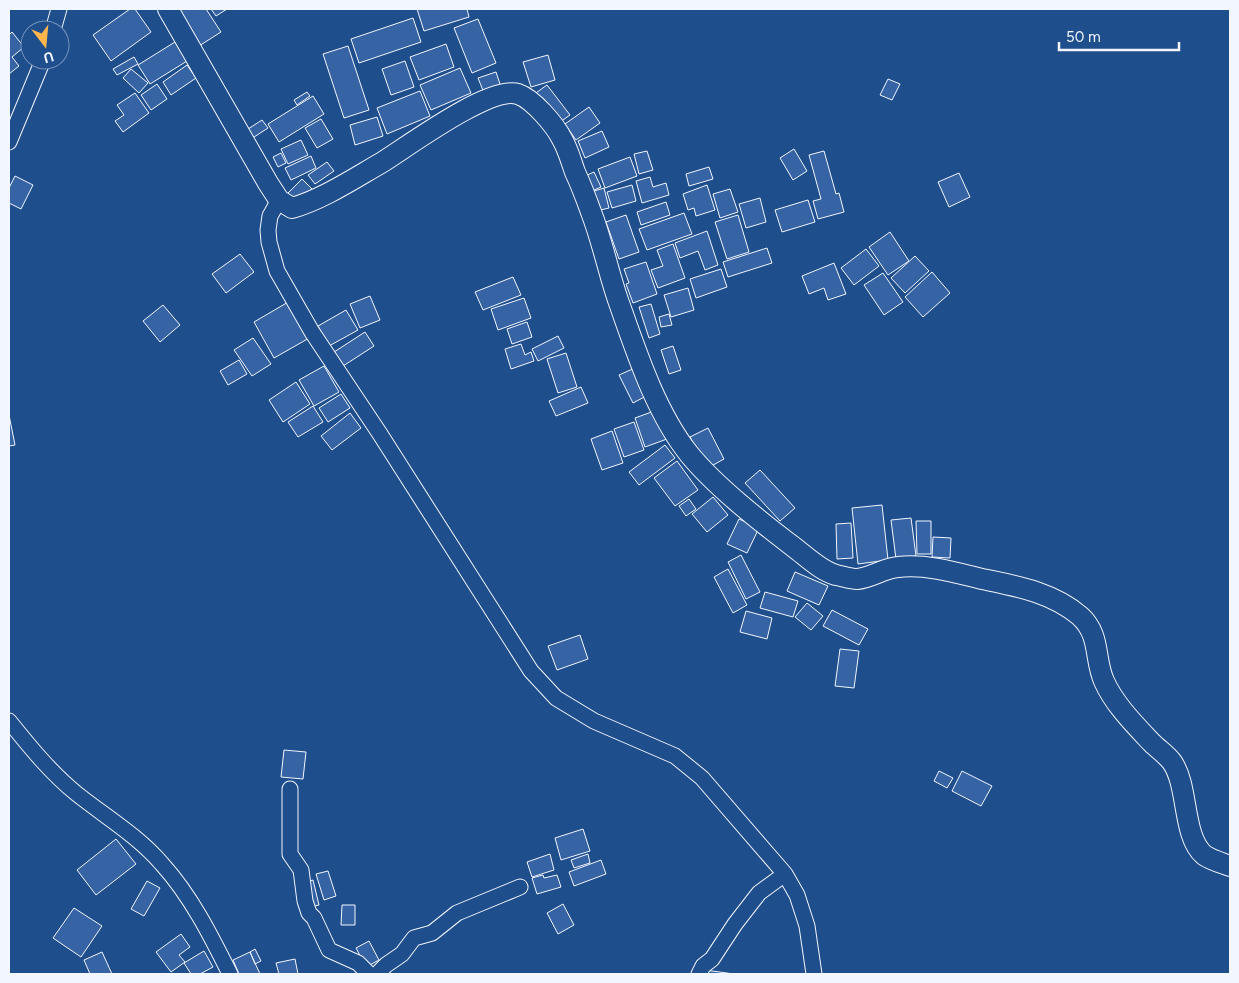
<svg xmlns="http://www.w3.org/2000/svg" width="1239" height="983" viewBox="0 0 1239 983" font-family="Figtree,sans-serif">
	<rect width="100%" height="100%" fill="#1f4e8c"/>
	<path fill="#3563a3" stroke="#f2f6ff" d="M130 9H135L151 32 111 61 93 35Z
		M177 9H206L221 32 199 46Z
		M211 9H227L216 16Z
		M417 9H467L469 17 424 31Z
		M413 18 421 42 359 63 351 39Z
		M478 19 496 63 472 73 454 28Z
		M12 32 24 47 12 57 19 66 9 74V35Z
		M175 42 187 61 150 84 138 65Z
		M446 44 454 67 419 80 410 57Z
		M348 46 369 110 344 118 323 54Z
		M548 55 555 80 531 87 523 62Z
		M134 57 138 64 117 75 113 69Z
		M405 61 414 87 391 95 382 69Z
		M187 65 196 78 171 95 163 82Z
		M460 68 471 93 431 110 420 85Z
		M131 69 148 83 139 93 123 78Z
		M496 72 501 87 484 93 478 78Z
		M888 79 900 84 892 100 880 95Z
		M157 84 167 99 151 110 141 95Z
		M547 85 570 115 556 125 533 95Z
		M420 91 430 116 387 134 377 108Z
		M307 92 310 96 297 105 294 100Z
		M135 93 149 113 123 132 115 121 124 115 117 105Z
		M313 96 324 114 279 142 268 124Z
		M589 107 600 123 576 140 565 124Z
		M377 117 383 136 355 145 350 125Z
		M321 119 333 139 317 148 305 128Z
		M262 120 268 128 251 139 245 131Z
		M602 131 609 147 585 158 578 141Z
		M301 140 308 155 288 164 281 149Z
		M794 149 807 171 793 180 780 158Z
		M647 151 653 170 639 174 634 154Z
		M824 151 836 194 839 193 844 212 818 219 813 201 821 199 809 155Z
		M281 153 286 163 278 167 273 157Z
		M311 156 316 168 291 180 285 168Z
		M630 157 637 176 605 188 598 169Z
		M327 162 334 171 315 184 308 175Z
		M709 167 713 179 689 186 686 174Z
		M594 172 601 187 592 191 585 176Z
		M959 173 970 197 949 207 938 182Z
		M15 176 33 185 21 209 9 203V188Z
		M650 177 653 187 666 183 669 195 642 203 636 181Z
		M302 179 313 190 297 206 286 195Z
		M632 185 636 201 612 208 607 192Z
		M707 185 715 210 696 216 694 208 688 210 683 194Z
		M604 188 609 208 596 211 591 192Z
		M730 189 738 212 720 218 713 194Z
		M760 198 766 222 746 228 739 204Z
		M808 200 815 222 782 232 775 210Z
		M666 202 670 215 641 225 637 212Z
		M684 213 692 234 647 250 639 229Z
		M626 215 639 252 619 259 606 222Z
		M738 215 749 252 727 259 715 222Z
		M707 231 718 265 705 270 698 251 680 258 675 243Z
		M890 232 909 261 888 275 869 247Z
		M673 244 685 278 658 288 651 270 663 266 657 250Z
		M767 248 772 263 728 277 723 262Z
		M866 249 879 266 854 285 841 268Z
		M240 254 254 272 226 293 212 274Z
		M915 256 929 271 905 293 891 278Z
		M646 262 657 294 633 303 626 284 629 283 624 269Z
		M834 263 846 294 828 300 824 288 809 294 802 276Z
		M721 269 727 287 696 298 690 279Z
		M932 272 950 293 923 317 905 297Z
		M883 273 903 302 884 315 864 285Z
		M513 277 521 295 483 310 475 292Z
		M688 288 694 310 671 317 664 295Z
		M370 296 380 320 360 328 350 304Z
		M524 298 531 318 498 330 491 309Z
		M290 301 311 337 274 358 254 322Z
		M651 304 660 334 649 338 639 307Z
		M163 305 180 325 160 342 143 321Z
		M346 310 358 330 329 346 318 326Z
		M669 314 672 325 661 327 659 317Z
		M527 322 532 337 512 344 507 329Z
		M365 332 374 346 340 368 331 354Z
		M558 336 564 348 538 361 532 349Z
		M253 338 271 364 252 376 234 350Z
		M521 344 525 355 531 352 534 361 511 369 505 349Z
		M673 346 681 370 669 374 661 350Z
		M566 353 577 387 558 393 547 359Z
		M239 360 247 374 228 385 220 371Z
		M324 366 339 392 314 406 299 380Z
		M637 367 650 394 633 403 619 375Z
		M296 382 310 404 283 422 269 400Z
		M581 387 588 403 556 416 549 401Z
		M341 394 350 408 328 422 319 408Z
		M313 406 323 422 298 437 288 422Z
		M657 410 667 439 645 447 635 418Z
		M350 413 361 428 332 450 321 436Z
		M9 415 15 445 9 446Z
		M634 422 644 450 624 457 614 429Z
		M708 428 724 459 706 469 690 437Z
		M612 431 623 463 602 470 591 439Z
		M665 445 675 458 639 485 629 472Z
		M677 461 698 490 675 506 654 478Z
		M760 470 795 508 780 521 745 483Z
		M713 497 728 515 707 532 692 514Z
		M689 499 696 509 686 516 679 506Z
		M882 505 888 560 858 564 852 508Z
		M911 518 916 556 896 559 891 520Z
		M739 519 759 528 747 553 727 544Z
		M916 521H931V554H917Z
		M851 523 853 558 837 559 836 524Z
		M933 537 951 538 950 558 932 557Z
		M741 555 760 592 746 599 728 562Z
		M728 569 747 605 733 613 714 577Z
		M795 572 828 586 819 605 787 591Z
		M765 592 798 601 793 617 760 608Z
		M807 603 823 616 811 630 795 617Z
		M832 610 868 629 859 645 823 626Z
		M746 611 772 618 767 639 740 632Z
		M580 635 588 659 557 670 548 646Z
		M840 649 859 651 854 688 835 686Z
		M284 750 306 752 303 779 281 777Z
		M939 771 953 778 947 788 934 781Z
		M962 771 992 786 981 806 952 791Z
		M583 829 590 851 561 860 555 838Z
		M116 839 136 864 96 895 77 870Z
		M550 854 554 870 532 877 527 862Z
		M588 854 590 863 574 868 571 860Z
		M601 860 606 874 574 886 569 872Z
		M328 871 336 896 324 900 316 874Z
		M543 875 544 878 557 875 561 887 537 894 532 878Z
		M313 880 319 905 310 907 303 883Z
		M147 881 160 888 144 916 131 909Z
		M563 904 574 925 558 934 547 913Z
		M342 905H355V925H341Z
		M74 908 102 926 81 957 53 938Z
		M181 934 190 947 179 955 185 962 171 972 156 952Z
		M369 941 379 960 366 967 356 948Z
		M255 949 261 961 255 964 250 952Z
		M204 951 213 967 200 974H191L184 963Z
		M102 952 112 974H90L84 960Z
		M250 952 260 974H239L233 960Z
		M295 959 298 974H279L276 963Z
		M705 970 734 974H705Z"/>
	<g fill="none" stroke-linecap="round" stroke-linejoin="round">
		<g stroke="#f2f6ff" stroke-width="17">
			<path id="street" d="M53 30 59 9
				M9 142 43 60
				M279 200 270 216 268 230 269 242 277 271 312 332 380 434 531 671 556 698 594 721 675 756 702 778 785 874 797 895 807 926 814 974
				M9 721C30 747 51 773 77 794 106 817 138 836 162 864 191 896 211 936 230 974
				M290 789V854L301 870 305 901 309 913 314 918 329 950 358 963 369 974
				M377 974 386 965 402 954 414 938 432 933 457 913 520 887
				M699 974 703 966 712 959 735 924 759 893 785 874"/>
		</g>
		<g stroke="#f2f6ff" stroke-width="22">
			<path id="secondary" d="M168 9 268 183 279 200 292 208C323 199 353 179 381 163 407 147 490 85 518 94 533 99 555 125 562 139 568 149 571 161 575 172 581 185 586 198 591 212 602 240 608 271 618 300 636 351 655 411 689 454 716 487 761 522 795 548 807 557 821 571 836 575 842 576 851 579 857 579 871 578 884 568 898 567 927 564 954 572 982 579 1016 586 1052 592 1080 616 1101 635 1094 659 1104 681 1114 704 1135 725 1152 743 1158 749 1167 755 1172 762 1189 786 1182 836 1204 855 1211 860 1222 863 1230 866"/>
		</g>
		<use href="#street" stroke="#1f4e8c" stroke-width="15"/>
		<use href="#secondary" stroke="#1f4e8c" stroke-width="20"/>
	</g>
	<rect width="1239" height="983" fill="none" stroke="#f2f6ff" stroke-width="20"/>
	<g transform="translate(45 45) rotate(164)"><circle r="24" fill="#1f4e8c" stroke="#7391ba"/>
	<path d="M0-4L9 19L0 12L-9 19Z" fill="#ffb74d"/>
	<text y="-8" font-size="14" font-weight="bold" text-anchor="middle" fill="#f2f6ff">U</text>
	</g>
	<path d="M1059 42v8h120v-8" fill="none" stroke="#f2f6ff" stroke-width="2.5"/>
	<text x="1066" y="42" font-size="15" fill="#f2f6ff" stroke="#1f4e8c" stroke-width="4" paint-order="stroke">50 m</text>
</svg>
